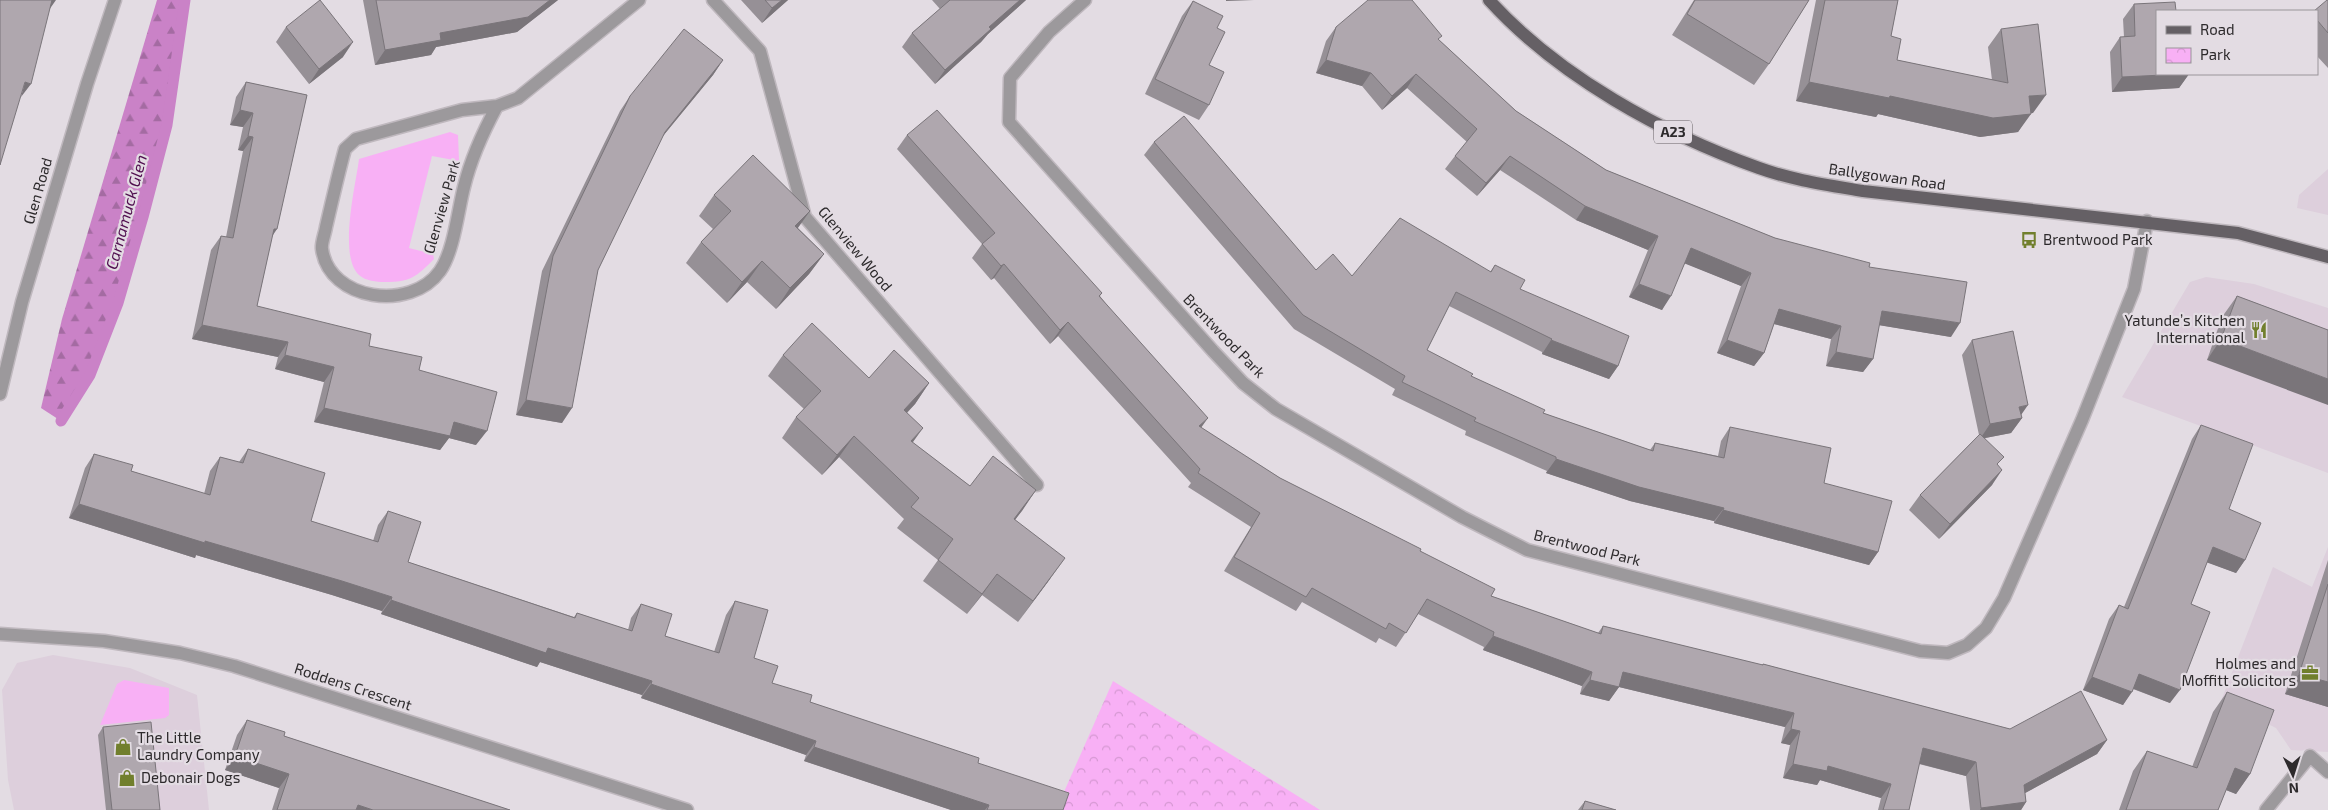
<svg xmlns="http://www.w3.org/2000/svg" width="2328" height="810" viewBox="0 0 2328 810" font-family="'Exo 2',sans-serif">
	<defs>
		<pattern id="forest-firs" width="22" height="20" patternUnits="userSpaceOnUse" patternTransform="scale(1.25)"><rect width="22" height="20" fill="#ca82c7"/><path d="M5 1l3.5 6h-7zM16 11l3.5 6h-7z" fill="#a46ba2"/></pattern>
		<pattern id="park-crowns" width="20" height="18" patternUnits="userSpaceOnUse" patternTransform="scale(1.25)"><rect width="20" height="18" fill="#f8b0f5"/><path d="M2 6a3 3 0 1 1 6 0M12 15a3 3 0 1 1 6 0" fill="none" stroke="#d598d2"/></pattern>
	</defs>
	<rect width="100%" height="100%" fill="#e3dce3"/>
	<path fill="#ddcfdc" d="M2328 169V215L2297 208 2299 195Z
		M2206 277 2254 284 2328 308V473L2122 397 2190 282Z
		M2328 547V752L2291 750 2276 728 2221 701 2273 567 2312 587Z
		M53 655 130 668 197 695 209 810H14L8 780 2 690 17 663Z"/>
	<path fill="#f8b0f5" d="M450 132 458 135 459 161 432 156 409 248 433 254 434 259C416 277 411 282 385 282 376 282 366 281 359 275 338 256 356 184 359 159Z
		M124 680 169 688V715L165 718 100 725 117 684Z"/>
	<path fill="url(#forest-firs)" d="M157 0H185L168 119 143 217 93 368 61 421 41 408 62 319Z"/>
	<path fill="url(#park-crowns)" d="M1113 681 1320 810H1056Z"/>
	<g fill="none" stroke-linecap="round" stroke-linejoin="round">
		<path stroke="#ca82c7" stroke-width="11" d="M61 421 90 375 118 303 143 217 167 125 185 0"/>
		<g stroke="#bfb8be" stroke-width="15">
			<path id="minor" d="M713 0 760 51 805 217 1037 485
				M1085 0 1049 32 1010 78 1009 122 1213 351 1243 383 1276 409 1462 517 1527 550 1920 651 1948 653 1967 645 1986 628 2004 598 2082 420 2134 289 2147 221
				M497 106C483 132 471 158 464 187 458 210 454 251 440 271 411 312 329 301 322 249 321 243 325 234 326 227 332 201 338 175 345 149L356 139 462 110 497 106 518 98 639 0
				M0 634 104 641 180 653 234 666 687 810
				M2266 810 2310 756 2328 772"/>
		</g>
		<g stroke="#bfb8be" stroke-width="15">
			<path id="tertiary" d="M0 394 22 302 87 84 115 0"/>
		</g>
		<g stroke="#bfb8be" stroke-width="15">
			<path id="primary" d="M1489 0C1558 76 1663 134 1759 168 1792 180 1828 185 1863 191L2238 233 2328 257"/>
		</g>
		<use href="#minor" stroke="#9c999c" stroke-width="12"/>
		<use href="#tertiary" stroke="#9c999c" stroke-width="12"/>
		<use href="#primary" stroke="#656065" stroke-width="12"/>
	</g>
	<path fill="#969096" d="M363 0H558L517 32 436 47 431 55 375 65Z
		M741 0H788L762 23Z
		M932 0H1026L988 34 981 42 935 84 902 47 912 33 940 9Z
		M1694 0H1809L1769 64 1754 85 1672 35Z
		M1816 0H1898L1891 36 1897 60 1992 80 1988 47 2001 29 2033 113H2030L2018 132 1980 137 1878 114 1876 117 1796 101Z
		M2328 0V68L2317 56V11Z
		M1193 1 1217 28 1209 65V105L1199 120 1145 94 1182 16Z
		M2134 4 2157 11 2189 74 2179 88 2112 92 2110 52 2120 37H2124L2123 19Z
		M286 27 343 57 309 84 276 42Z
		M1336 27 1439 40 1516 111 1606 170 1775 238 1869 267 1951 337 1879 325 1873 359 1863 372 1826 366 1831 339 1774 324 1764 353 1754 366 1717 353 1741 286 1685 263 1662 310 1629 297 1648 250 1576 220 1500 170 1477 196 1445 169 1455 156 1467 142 1407 88 1382 110 1362 86 1316 73 1326 41Z
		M723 60 713 75 662 137 598 270 562 423 516 415 542 271 620 111 630 96Z
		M246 82 307 95 272 237 257 306 369 346 419 370 476 445 449 438 440 450 314 422 324 382 275 369 278 357 192 339 211 250 221 236 226 237 243 151 238 150 243 127 230 125 236 97Z
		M907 135 1102 293 1100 296 1201 428 1280 478 1420 551 1491 596 1598 633 1603 626 1762 665 1763 664 2010 729 2107 740 2097 754 2025 793 2026 802 2021 810H1970L1966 776 1919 764 1909 810H1878L1881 798 1820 780 1817 785 1783 778 1790 745 1781 743 1785 727 1619 687 1609 701 1580 694 1582 686 1483 650 1484 647 1418 614 1396 647 1379 638 1376 643 1302 602 1296 611 1224 571 1251 527 1188 487 1191 483 1058 336 1050 344 994 278 991 280 972 258 982 244 897 149Z
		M1154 142 1316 270 1352 276 1490 272 1495 265 1520 289 1618 366 1609 379 1542 354V352L1449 306 1427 350 1471 376 1543 413 1650 450 1655 443 1718 456 1721 441 1730 427 1824 483 1878 552 1869 565 1714 523V521L1630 501 1546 473 1547 471 1465 435 1466 431 1392 395 1395 389 1294 329 1144 155Z
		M714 195 798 228 824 254 809 274 776 309 747 282 727 303 686 263 701 242 713 229 699 216Z
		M2237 296 2328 330 2207 360 2222 317Z
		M1972 340 2021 416 2022 418 2011 433 1985 438 1998 465 1992 485 1939 539 1909 510 1920 495 1979 435 1962 355Z
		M783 355 869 378 929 383 915 404 907 413 913 443 970 486 1036 490 1015 520 1050 579 1018 622 982 595 967 614 923 581 938 560 897 528 904 519 839 457 822 475 782 438 796 417 804 409 768 376Z
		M2201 425 2245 560 2236 573 2207 562 2191 604 2170 703 2133 689 2123 705 2083 690 2109 619 2119 605 2124 607 2192 439Z
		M248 449 311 521 373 541 378 525 388 511 408 562 574 617 577 613 628 630 631 618 641 604 665 636 714 652 726 615 735 601 754 658 772 683 810 702 978 763 1063 810H951L804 761 806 755 641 698 642 695 540 662 537 667 381 614 382 611 332 595 196 555 195 558 69 518 85 468 94 454 131 471 204 494 210 471 220 457 239 462Z
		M2328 560V707L2285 694Z
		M2227 692 2250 774 2236 794 2226 790 2218 810H2119L2133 771 2147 751 2192 767 2213 712Z
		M247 720 284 736 510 810H272L279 788 225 770 237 735Z
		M103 727 160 810H106L98 735Z
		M1585 801 1616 810H1578Z"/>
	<path fill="#7a757a" d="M50 0H56L49 10Z
		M550 0H558L517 32 436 47 431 55 375 65 385 50Z
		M782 0H788L762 23 772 8Z
		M1020 0H1026L988 34 981 42 935 84 945 70 989 27Z
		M1226 0H1254L1226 1Z
		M353 42 343 57 309 84 319 69Z
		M723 60 713 75 654 147 665 132Z
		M1326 60 1371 73 1362 86 1316 73Z
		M1416 74 1407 88 1382 110 1392 96Z
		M2189 74 2179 88 2112 92 2122 77Z
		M25 82 31 84 21 97Z
		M1809 82 1890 96 2031 114 2018 132 1980 137 1878 114 1876 117 1796 101Z
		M2046 95 2033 113 2016 115 2029 96Z
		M240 110 253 113 243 127 230 125Z
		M248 136 253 137 243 151 238 150Z
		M1510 156 1500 170 1477 196 1486 183Z
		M1585 206 1658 236 1648 250 1576 220Z
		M810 211 795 232V226Z
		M274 229H277L267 244Z
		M1691 248 1751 273 1741 286 1681 262Z
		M824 254 809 274 776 309 790 288Z
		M762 261 747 282 727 303 742 282Z
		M1004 264 994 278 991 280 1001 266Z
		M1639 284 1671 296 1662 310 1629 297Z
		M1779 309 1841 326 1831 339 1770 323Z
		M1882 311 1960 323 1951 337 1872 324Z
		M1068 322 1058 336 1050 344 1060 330Z
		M202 325 288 342 278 357 192 339Z
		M2221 339 2328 379V405L2207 360Z
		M1551 340 1618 366 1609 379 1542 354Z
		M1727 340 1764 353 1754 366 1717 353Z
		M1836 352 1873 359 1863 372 1826 366Z
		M285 355 334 367 324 382 275 369Z
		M929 383 915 404 889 431 904 410Z
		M526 400 572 408 562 423 516 415Z
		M2028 405 2019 418H2022L2011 433 1980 439 1990 424 2019 407Z
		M324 408 454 422 487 431 476 445 449 438 440 450 314 422Z
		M1208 418 1198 432 1199 426Z
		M923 428 908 449 911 441Z
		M854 436 839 457 822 475 837 455Z
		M1556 459 1724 508 1714 521 1630 501 1546 473Z
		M2002 470 1992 485 1939 539 1950 524Z
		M1036 490 1022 511 999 540 1014 519Z
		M79 504 342 581 392 597 382 611 332 595 196 555 195 558 69 518Z
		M1723 510 1878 552 1869 565 1714 523Z
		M2213 547 2245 560 2236 573 2203 561Z
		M1065 558 1050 579 1018 622 1033 601Z
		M997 574 982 595 967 614Z
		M391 600 548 648 652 681 642 695 540 662 537 667 381 614Z
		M1493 636 1592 672 1582 686 1483 650Z
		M1623 672 1794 713 1785 727 1619 687 1609 701 1580 694 1590 680Z
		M2139 674 2180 690 2170 703 2129 687Z
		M2299 674 2328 682V707L2285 694Z
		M2092 677 2132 692 2123 705 2083 690Z
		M651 684 816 741 806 755 641 698Z
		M1791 729 1800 731 1790 745 1781 743Z
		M2107 740 2097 754 2014 799 2024 785Z
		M814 747 989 805 985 810H951L804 761Z
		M1923 748 1976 762 1966 776 1913 762Z
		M235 756 289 774 279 788 225 770Z
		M1793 764 1828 766 1891 784 1881 798 1820 780 1817 785 1783 778Z
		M2235 768 2250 774 2236 794 2221 788Z
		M2026 802 2021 810H1980L1981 808Z
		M358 805 373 810H355Z"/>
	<path fill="#afa7ae" stroke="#7a757a" d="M0 0H52L31 84 25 82 0 165Z
		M320 0 353 42 319 69 286 27Z
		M376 0H550L528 17 440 33 441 40 385 50Z
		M765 0H782L772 8Z
		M950 0H1020L989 27 991 29 945 70 912 33Z
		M1368 0H1412L1442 36 1438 39 1516 111 1606 170 1775 238 1870 263 1869 267 1967 282 1960 323 1882 311 1873 359 1836 352 1841 326 1779 309 1764 353 1727 340 1751 273 1691 248 1671 296 1639 284 1658 236 1585 206 1510 156 1486 183 1455 156 1477 129 1416 74 1392 96 1371 73 1326 60 1336 27Z
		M1695 0H1809L1769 64 1687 14Z
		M1825 0H1898L1891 36 1901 39 1897 60 2008 83 2001 29 2038 24 2046 95 2029 96 2031 114 1993 118 1890 96 1889 98 1809 82Z
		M2327 0H2328V33L2317 20V11H2314Z
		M1193 1 1223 16 1217 28 1225 32 1209 65 1224 72 1209 105 1155 79Z
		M2175 2 2176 11H2157V74H2183L2122 77 2120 37 2135 36 2134 4Z
		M684 29 723 60 665 132 598 270 572 408 526 400 553 256 630 96Z
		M246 82 307 95 277 229H274L257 306 371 334 369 346 422 357 419 370 497 392 487 431 454 422 450 436 324 408 334 367 285 355 288 342 202 325 221 236 233 238 253 137 248 136 253 113 240 110Z
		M937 110 1102 293 1099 296 1208 418 1199 426 1280 478 1421 549 1420 551 1495 589 1491 596 1601 634 1603 626 1763 665V664L2010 729 2081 691 2107 740 2024 785 2026 802 1981 808 1976 762 1923 748 1909 810H1883L1891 784 1828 766 1827 771 1793 764 1800 731 1791 729 1794 713 1623 672 1619 687 1590 680 1592 672 1493 636 1494 632 1427 599 1406 633 1389 623 1386 629 1312 588 1306 597 1234 557 1260 513 1198 473 1200 469 1068 322 1060 330 1004 264 1001 266 982 244 995 233 907 135Z
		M1184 116 1316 270 1333 254 1352 276 1400 218 1491 272 1495 265 1525 280 1520 289 1629 336 1618 366 1551 340 1552 339 1456 292 1427 350 1473 374 1471 376 1545 410 1543 413 1653 451 1655 443 1724 458 1730 427 1831 448 1824 483 1892 501 1878 552 1723 510 1724 508 1639 487 1556 459V457L1474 421 1476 418 1402 382 1405 376 1303 315 1154 142Z
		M753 155 810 211 795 226 824 254 790 288 762 261 742 282 701 242 731 211 714 195Z
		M2237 296 2328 330V379L2221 339Z
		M812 323 869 378 894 350 929 383 904 410 923 428 911 441 970 486 993 456 1036 490 1014 519 1065 558 1033 601 997 574 982 594 938 560 953 539 911 507 919 498 854 436 837 455 796 417 821 391 783 355Z
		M2013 331 2028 405 2019 407 2022 418 1990 424 1972 340Z
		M2201 425 2253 444 2229 509 2261 523 2245 560 2213 547 2191 604 2210 612 2180 690 2139 674 2132 692 2092 677 2119 605 2128 609Z
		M1980 434 2004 457 1997 464 2002 470 1950 524 1920 495Z
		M248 449 325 473 311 521 378 542 388 511 421 522 408 562 575 618 577 613 632 631 641 604 672 614 665 636 719 653 735 601 768 610 754 658 778 666 772 683 812 695 810 702 979 758 978 763 1069 793 1063 810H987L989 805 814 747 816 741 651 684 652 681 548 648 546 653 391 600 392 597 342 581 205 541V543L79 504 94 454 133 465 131 471 210 495 220 457 243 463Z
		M2328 584V682L2299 674Z
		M2227 692 2274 710 2250 774 2235 768 2218 810H2126L2147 751 2197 768Z
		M247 720 285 732 284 736 510 810H373L358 805 356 810H277L289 774 235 756Z
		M151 722 160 810H112L103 727Z
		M1585 801 1616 810H1582Z"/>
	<defs>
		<g id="bus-bare" transform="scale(1.35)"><path d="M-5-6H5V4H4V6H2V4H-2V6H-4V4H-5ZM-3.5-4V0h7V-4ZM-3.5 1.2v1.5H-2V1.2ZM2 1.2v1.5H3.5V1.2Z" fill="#717f2d" stroke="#e3dce3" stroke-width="2.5" paint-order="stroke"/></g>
		<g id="restaurant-bare" transform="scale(1.35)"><path d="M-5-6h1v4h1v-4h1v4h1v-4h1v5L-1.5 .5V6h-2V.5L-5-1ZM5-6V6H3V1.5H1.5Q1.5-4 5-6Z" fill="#717f2d" stroke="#e3dce3" stroke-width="2.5" paint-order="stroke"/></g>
		<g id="office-bare" transform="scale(1.35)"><path d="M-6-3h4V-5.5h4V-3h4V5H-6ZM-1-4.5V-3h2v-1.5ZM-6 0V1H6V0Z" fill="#717f2d" stroke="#e3dce3" stroke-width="2.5" paint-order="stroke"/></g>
		<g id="shop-bare" transform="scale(1.35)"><path d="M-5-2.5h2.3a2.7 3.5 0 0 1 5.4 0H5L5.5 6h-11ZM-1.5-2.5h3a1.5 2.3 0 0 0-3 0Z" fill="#717f2d" stroke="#e3dce3" stroke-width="2.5" paint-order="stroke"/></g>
	</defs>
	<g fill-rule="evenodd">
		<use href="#bus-bare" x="2029" y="240"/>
		<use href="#restaurant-bare" x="2259" y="330"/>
		<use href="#office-bare" x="2310" y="673"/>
		<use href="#shop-bare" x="123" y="747"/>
		<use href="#shop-bare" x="127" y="778"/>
	</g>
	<g text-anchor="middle" stroke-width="4.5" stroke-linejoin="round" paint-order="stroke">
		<rect fill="#e3dce3" stroke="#645f63" stroke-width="1" x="1654" y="120.5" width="38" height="23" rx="4"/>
		<g font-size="14" font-weight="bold" fill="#2d2a2c">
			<text x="1673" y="137">A23</text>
		</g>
		<g font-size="15" fill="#2d2a2c" stroke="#e3dce3">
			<text transform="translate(1887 177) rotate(8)" y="5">Ballygowan Road</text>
			<text transform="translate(38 191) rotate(-74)" y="5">Glen Road</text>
			<text transform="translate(442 207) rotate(-74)" y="5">Glenview Park</text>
			<text transform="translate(855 249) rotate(50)" y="5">Glenview Wood</text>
			<text transform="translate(1224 336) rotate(46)" y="5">Brentwood Park</text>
			<text transform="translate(1587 548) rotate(14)" y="5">Brentwood Park</text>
			<text transform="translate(353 687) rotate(18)" y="5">Roddens Crescent</text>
		</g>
		<g font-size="15" fill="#2d2a2c" stroke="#e3dce3" text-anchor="start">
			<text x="2043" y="245">Brentwood Park</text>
			<text x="2245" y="326" text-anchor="end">Yatunde’s Kitchen<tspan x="2245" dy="17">International</tspan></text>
			<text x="2296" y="669" text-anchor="end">Holmes and<tspan x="2296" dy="17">Moffitt Solicitors</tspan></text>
			<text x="137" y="743">The Little<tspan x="137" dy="17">Laundry Company</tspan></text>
			<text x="141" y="783">Debonair Dogs</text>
		</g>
		<g font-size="16" font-style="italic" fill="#500e4f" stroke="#e3dce3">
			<text transform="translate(126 212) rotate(-75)" y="6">Carnamuck Glen</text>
		</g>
	</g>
	<rect x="2156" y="10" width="162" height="65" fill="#e3dce3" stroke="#9a959a"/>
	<rect x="2166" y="26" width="25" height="8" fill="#656065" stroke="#9a959a"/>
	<text x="2200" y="35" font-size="15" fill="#2d2a2c">Road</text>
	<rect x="2166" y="48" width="25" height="15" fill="url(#park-crowns)" stroke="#9a959a"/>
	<text x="2200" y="60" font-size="15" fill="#2d2a2c">Park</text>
	<g transform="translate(2293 775) rotate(176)" stroke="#e3dce3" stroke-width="4" paint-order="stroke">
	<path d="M0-4L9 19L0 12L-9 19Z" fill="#2d2a2c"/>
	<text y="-8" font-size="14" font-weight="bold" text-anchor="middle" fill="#2d2a2c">N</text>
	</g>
</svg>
